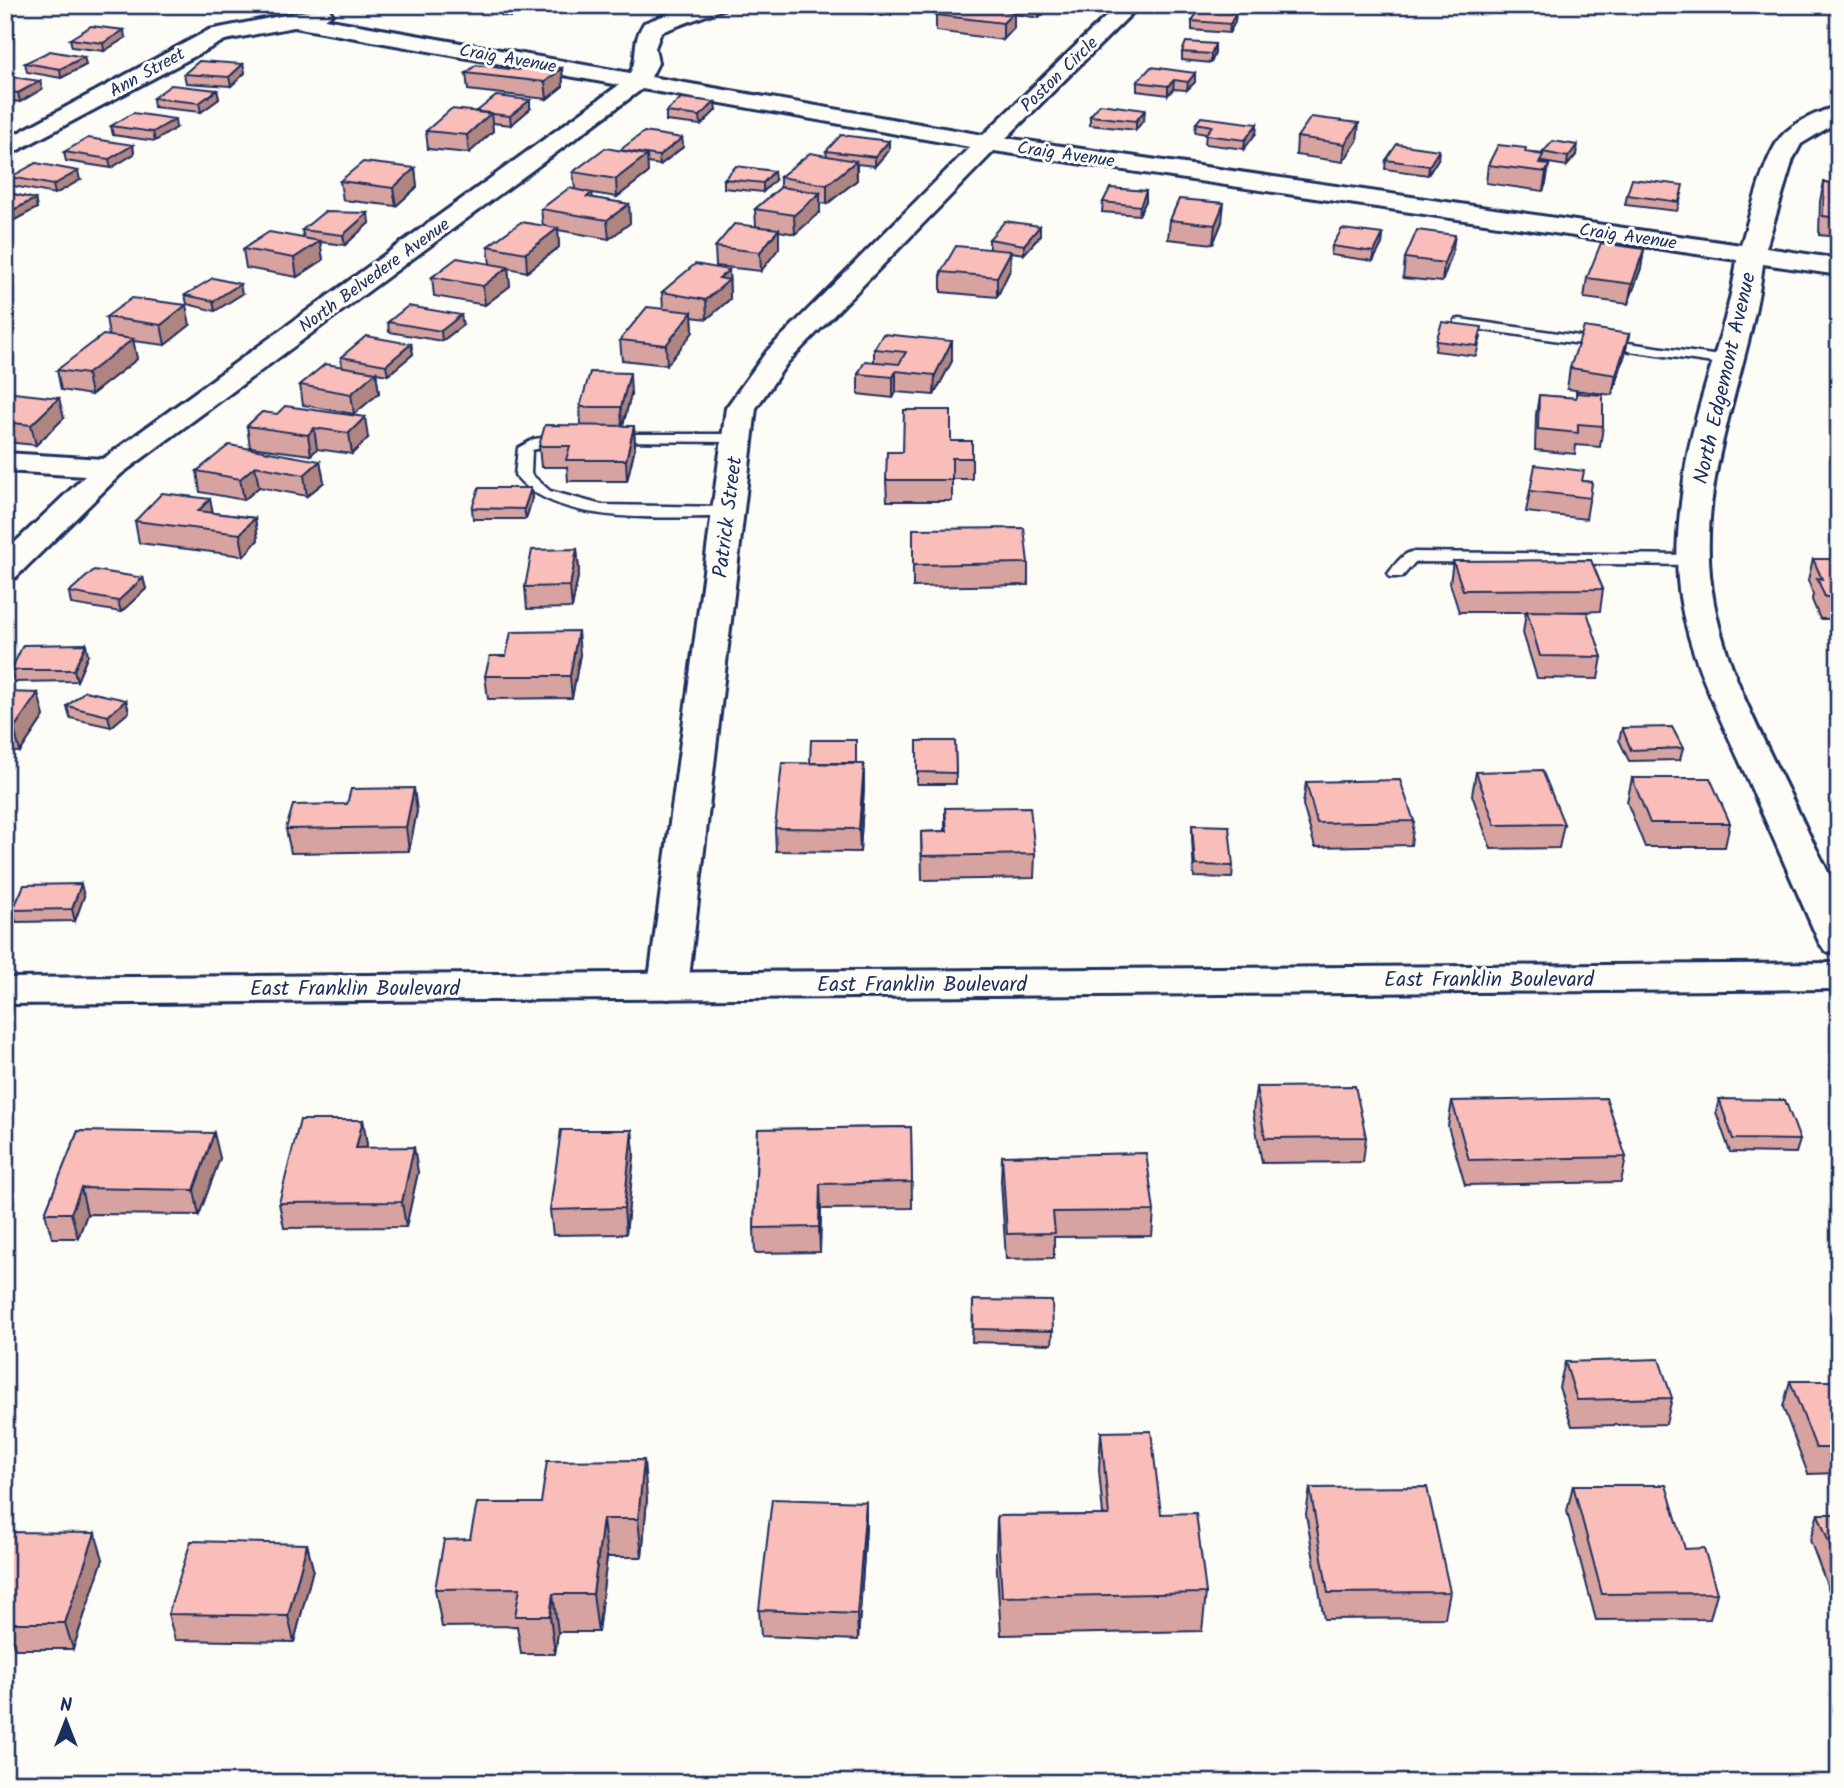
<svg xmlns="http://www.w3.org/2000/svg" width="1844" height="1788" viewBox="0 0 1844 1788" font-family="Kalam,sans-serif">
	<rect width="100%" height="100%" fill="#fdfcf7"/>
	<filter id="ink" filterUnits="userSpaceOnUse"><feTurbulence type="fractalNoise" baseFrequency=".0143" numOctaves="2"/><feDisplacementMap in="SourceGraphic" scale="14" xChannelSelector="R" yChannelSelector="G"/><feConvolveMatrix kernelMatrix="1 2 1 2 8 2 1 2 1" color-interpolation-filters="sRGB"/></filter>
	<g filter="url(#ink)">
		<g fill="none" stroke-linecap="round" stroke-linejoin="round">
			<g stroke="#1b2f5e" stroke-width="5">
				<path id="service" d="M1460 319 1727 357 1734 361 1727 365 1455 326V320Z
					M609 434H737L744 438 737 442 604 441 602 438Z
					M565 435 572 439 570 442 532 450 531 474 550 491 602 505 728 507 736 512 728 517C666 516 558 528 515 475L518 448 534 439Z
					M1411 552 1693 555 1701 560 1693 565 1415 562 1402 577H1390L1388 574C1394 566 1401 555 1411 552Z"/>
			</g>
			<g stroke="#1b2f5e" stroke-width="6">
				<path id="minor" d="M503 5H536L533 9 511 15 503 14 500 9Z
					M692 5H726L723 9 661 32 655 48 658 63 651 77 983 135 1118 5H1140L1006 138 1741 245C1750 216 1763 159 1781 137 1794 122 1820 111 1839 106V121L1801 144 1793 159 1766 248 1839 259V275L1763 264C1750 377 1691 484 1714 603 1729 682 1773 756 1806 828 1814 846 1836 883 1839 901 1841 918 1839 937 1839 954L1825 951 1819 942C1793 882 1766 822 1740 762 1717 711 1691 659 1681 603 1674 565 1678 525 1683 487 1691 409 1727 337 1737 260L994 151 787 363 756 408 688 986 682 995 668 999 654 995 648 986 726 408 767 351 970 147 642 89 121 474 16 577 5 580V552L85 476 5 471V453L103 459 619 85 294 27 225 40 5 157V140L209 30 321 8 329 9 332 14 325 19 630 73C640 56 630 45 644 23Z
					M856 5H891L893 8 890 13 882 14 859 9Z"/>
			</g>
			<g stroke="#1b2f5e" stroke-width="6">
				<path id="primary" d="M1839 963V989L5 1004V978Z"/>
			</g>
			<use href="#service" fill="#fdfcf7" fill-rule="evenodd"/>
			<use href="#minor" fill="#fdfcf7" fill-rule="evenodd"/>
			<use href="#primary" fill="#fdfcf7" fill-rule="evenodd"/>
		</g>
		<path fill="#d7a3a0" stroke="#1b2f5e" stroke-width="2" d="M1005 5H1053L1039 18 1014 14V28L1003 40 936 31V15L1005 10Z
			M1224 5H1254L1250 9Z
			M1192 21 1235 22 1229 33 1192 30Z
			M125 38 104 51 72 47 70 39Z
			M1215 44V53L1211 63 1182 60V52Z
			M84 57 86 65 61 78 27 72 25 63Z
			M243 64 245 73 231 86 186 83 184 74Z
			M562 68 563 86 547 99 468 90 466 73Z
			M1195 73V82L1187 90 1173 89 1168 95 1137 91V82Z
			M5 76 42 89 20 102 5 100Z
			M217 90 219 99 201 112 154 107 153 98Z
			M530 109 511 125 492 123 493 131 469 153 428 149 426 131 476 112Z
			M716 110 701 125 666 121V112Z
			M1090 116 1144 119 1136 130 1090 125Z
			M1196 123 1257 124 1256 133 1244 149 1205 144 1206 134 1195 132Z
			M111 126 176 128 155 141 113 135Z
			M1297 137 1357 141 1343 162 1296 155Z
			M682 138 683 147 660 165 647 163 648 173 617 197 592 193 593 198 629 204 630 223 609 239 558 230 559 247 527 272 508 268 510 286 485 305 434 296 432 277 490 264 488 246 543 226 541 209 575 189 573 172 621 151Z
			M133 145 134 154 111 168 66 161 64 152Z
			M1577 145 1576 155 1567 166 1542 162V164L1549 165 1546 183 1543 191 1486 183 1488 165 1526 152 1543 154V152Z
			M889 150 875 166 857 164V180L827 204 820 203V212L795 234 779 231V248L761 271 716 266 715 247 756 226 755 209 780 188V177L827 156 826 151Z
			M1438 159 1428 175 1385 169 1386 160Z
			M415 168 417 187 396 206 343 200 340 181Z
			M11 177 80 180 55 194 13 186Z
			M724 179 775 180 763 192 724 188Z
			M1824 182 1839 184V237L1819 235 1820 201Z
			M5 192 35 199 37 208 9 223 5 222Z
			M1682 194 1677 211 1625 205 1627 195Z
			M1146 201 1139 215 1102 212 1103 202Z
			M1170 220 1222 222 1213 244 1168 239Z
			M369 223 345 245 320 242 323 260 297 277 246 268 243 249 304 238 302 230Z
			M1040 226V236L1024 254 1011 252 1010 270 997 297 941 292V272L989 249V239Z
			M1383 234 1382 244 1373 261 1331 255 1332 246Z
			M1644 249 1641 268 1628 304 1584 298 1587 278Z
			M1452 254 1442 282 1403 278 1405 258Z
			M729 270 730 299 707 319 692 317 693 332 667 365 622 360 620 340 663 309 662 292Z
			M242 294 215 311 187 304 185 295Z
			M106 317 190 325 165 345 133 341 137 359 91 395 61 390 57 370 109 336Z
			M388 322 463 325 442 341 389 332Z
			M1629 334 1625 354 1612 395 1567 389 1570 368Z
			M1481 337 1476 356 1435 351 1436 341Z
			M1836 339 1839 340V388L1833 387 1832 359Z
			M952 341V361L934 395 896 392 893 398 858 394V374L874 362V349Z
			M411 344 413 354 388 375 376 373 379 393 354 414 303 405 300 385 342 367 341 357Z
			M5 392 64 418 36 445 5 442Z
			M1576 393 1603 426 1600 447 1576 445 1575 454 1535 450 1536 415 1539 395 1576 398Z
			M631 394 623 426H634L635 447 627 481H568L567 467H541L539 446 581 425 580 407Z
			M262 412 368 438 352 454 317 449 311 455 250 447 247 426Z
			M951 441 972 458V479H952V501H887L886 480 903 452Z
			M320 461 324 482 307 496 259 487 244 500 200 492 197 471Z
			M1582 481 1592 482 1586 519 1526 512 1530 491Z
			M531 488 532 499 526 519H473L472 508Z
			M210 499 213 513 255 518 258 540 244 556 139 543 135 521Z
			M913 529 1028 563V585L913 587Z
			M577 549 579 571 572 608 527 609 525 587Z
			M1813 559H1839V619H1820L1812 600 1813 594 1808 580Z
			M1453 561 1603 589 1600 611 1575 612 1602 657 1598 679 1537 678 1523 633 1526 612H1459L1450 583Z
			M143 578 146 589 121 612 71 604 69 592Z
			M580 654 572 698 488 699 485 676 506 656Z
			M88 655 77 681 14 682 11 670Z
			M5 692 44 716 20 752 5 751Z
			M126 700 129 712 111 727 70 718 67 706Z
			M1622 728 1683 748 1680 760 1629 761 1619 740Z
			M917 741H955L956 784H917Z
			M856 764 864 787 860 852 776 851 775 828Z
			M1476 772 1564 824 1559 848 1491 849 1472 795Z
			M1632 778 1730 823 1725 847H1645L1627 802Z
			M1306 782 1414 821 1411 845 1315 847 1303 805Z
			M347 804 417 811 409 851 291 853 286 829Z
			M945 808 1035 854 1034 878 922 880 921 832 945 831Z
			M1192 825 1233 866 1232 878 1194 877 1192 837Z
			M84 896 75 921 16 922 13 910Z
			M1256 1087 1366 1137 1363 1162 1262 1163 1253 1112Z
			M1719 1099 1800 1140 1796 1153 1730 1152 1716 1112Z
			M1452 1101 1626 1157 1621 1182 1465 1185 1448 1126Z
			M363 1120 367 1145 366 1148 418 1172 406 1227 284 1228 279 1203Z
			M911 1127 912 1208 821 1209 820 1252 755 1253 754 1228 758 1129Z
			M632 1130 634 1155 626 1234 553 1235 550 1210Z
			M78 1131 220 1158 199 1215 87 1214 78 1238H52L45 1213Z
			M1002 1156 1154 1211 1152 1236 1054 1237V1258L1006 1259 1001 1181Z
			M973 1300 1053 1331 1052 1344 972 1342Z
			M1565 1362 1672 1398 1666 1424 1572 1426 1559 1387Z
			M1790 1381H1839V1473L1808 1474 1783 1407Z
			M1101 1432 1206 1593 1202 1631 1001 1635 996 1554 997 1516 1103 1515 1099 1470Z
			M1573 1485 1685 1549 1717 1593 1710 1619 1596 1620 1567 1511Z
			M1310 1488 1450 1592 1445 1618 1324 1619 1306 1514Z
			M647 1498 642 1557H607L598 1632H558L555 1654H521L517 1626 442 1627 435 1589 470 1539 541 1503Z
			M866 1502V1527L858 1640 761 1636 759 1610Z
			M1818 1514H1839V1617L1810 1540Z
			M5 1532 103 1559 73 1649H15L10 1634H5Z
			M307 1544 313 1569 294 1642 175 1640 168 1614Z"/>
		<path fill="#af8582" stroke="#1b2f5e" stroke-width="2" d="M1044 5H1053L1039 18V9Z
			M1014 12V28L1003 40V23Z
			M1236 13 1235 22 1229 33 1230 24Z
			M124 30 125 38 104 51 103 43Z
			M1215 44V53L1211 63V54Z
			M84 57 86 65 61 78 60 69Z
			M243 64 245 73 231 86 229 77Z
			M562 68 563 86 547 99 545 82Z
			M1195 73V82L1187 90 1188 82Z
			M1174 80 1173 89 1168 95V86Z
			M40 81 42 89 20 102 18 93Z
			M217 90 219 99 201 112 199 103Z
			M530 100V109L511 125 510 116Z
			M715 102 716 110 701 125 700 116Z
			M1145 110 1144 119 1136 130V121Z
			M491 113 493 131 469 153 467 135Z
			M175 119 176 128 155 141 153 132Z
			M1359 123 1357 141 1343 162 1345 144Z
			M1257 124 1256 133 1244 149 1245 140Z
			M682 138 683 147 660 165 659 156Z
			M889 141V150L875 166V157Z
			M133 145 134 154 111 168 109 159Z
			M1577 145 1576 155 1567 166 1568 157Z
			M1439 150 1438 159 1428 175 1429 166Z
			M647 155 648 173 617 197 616 179Z
			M856 161 857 180 827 204V185Z
			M1549 165 1546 183 1543 191 1546 172Z
			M415 168 417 187 396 206 393 188Z
			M78 171 80 180 55 194 53 185Z
			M774 171 775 180 763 192V183Z
			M1146 191V201L1139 215 1140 206Z
			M820 193V212L795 234 794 215Z
			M35 199 37 208 9 223 7 213Z
			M1224 203 1222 222 1213 244 1215 225Z
			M629 204 630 223 609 239 607 220Z
			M368 213 369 223 345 245 343 235Z
			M1040 226V236L1024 254V245Z
			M558 228 559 247 527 272 526 253Z
			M779 229V248L761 271 760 252Z
			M1383 234 1382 244 1373 261 1374 252Z
			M1455 235 1452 254 1442 282 1444 263Z
			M320 241 323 260 297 277 294 258Z
			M1644 249 1641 268 1628 304 1632 284Z
			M1011 251 1010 270 997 297V277Z
			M508 267 510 286 485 305 483 286Z
			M729 270 730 299 707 319 706 300 719 278Z
			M240 284 242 294 215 311 213 301Z
			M186 305 190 325 165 345 161 325Z
			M692 312 693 332 667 365 666 345Z
			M461 315 463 325 442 341 441 331Z
			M1629 334 1625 354 1612 395 1616 375Z
			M133 339 137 359 91 395 87 374Z
			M952 341V361L934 395 935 375Z
			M411 344 413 354 388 375 386 365Z
			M896 371V392L893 398V377Z
			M376 372 379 393 354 414 351 394Z
			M630 373 631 394 622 428 621 407Z
			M59 398 64 418 36 445 31 425Z
			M365 417 368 438 352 454 349 433Z
			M634 426 635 447 627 481 626 460Z
			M314 428 317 449 311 455 308 435Z
			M320 461 324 482 307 496 304 475Z
			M255 466 259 487 244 500 240 479Z
			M531 488 532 499 526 519 524 509Z
			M210 499 214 521 198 511Z
			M255 518 258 540 244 556 240 534Z
			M577 549 579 571 572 608 570 586Z
			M143 578 146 589 121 612 118 601Z
			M578 631 580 654 572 698 570 676Z
			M86 644 88 655 77 681 74 670Z
			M38 693 44 716 20 752 14 728Z
			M126 700 129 712 111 727 108 716Z
			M864 764V787L860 852 859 829Z
			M414 788 417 811 409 851 406 827Z
			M81 884 84 896 75 921 72 909Z
			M363 1120 367 1145 361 1173 356 1148Z
			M632 1130 634 1155 626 1234 624 1208Z
			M214 1133 220 1158 199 1215 194 1190Z
			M414 1147 418 1172 406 1227 402 1202Z
			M820 1184 821 1209 820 1252 819 1227Z
			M81 1188 87 1214 78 1238 71 1213Z
			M644 1460 647 1498 642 1557 638 1519Z
			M866 1502V1527L858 1640 857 1614Z
			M603 1519 607 1557 598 1632 593 1594Z
			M95 1533 103 1559 73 1649 65 1623Z
			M307 1544 313 1569 294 1642 288 1616Z
			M553 1594 558 1632 555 1654 550 1616Z"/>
		<path fill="#fabeba" stroke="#1b2f5e" stroke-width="2" d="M946 5H961L1014 12 1003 23 936 15Z
			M1008 5H1044L1039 9Z
			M1199 10 1236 13 1230 24 1192 21Z
			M91 26 124 30 103 43 70 39Z
			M1186 42 1215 44 1211 54 1182 52Z
			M50 51 84 57 60 69 25 63Z
			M199 61 243 64 229 77 184 74Z
			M525 64 562 68 545 82 466 73 476 65 519 70Z
			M1151 67 1195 73 1188 82 1174 80 1168 86 1137 82Z
			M5 76 40 81 18 93 5 91Z
			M171 85 217 90 199 103 153 98Z
			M496 96 530 100 510 116 476 112Z
			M681 98 715 102 700 116 666 112Z
			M1100 104 1145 110 1136 121 1090 116Z
			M451 109 491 113 467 135 426 131Z
			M133 113 175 119 153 132 111 126Z
			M1201 117 1257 124 1245 140 1205 135 1212 126 1196 123Z
			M1311 117 1359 123 1345 144 1297 137Z
			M644 132 682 138 659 156 620 150Z
			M841 135 889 141 875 157 826 151Z
			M88 138 133 145 109 159 64 152Z
			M1553 141 1577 145 1568 157 1543 152Z
			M1397 144 1439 150 1429 166 1386 160Z
			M1498 145 1526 148 1525 152 1543 155 1539 164 1549 165 1546 172 1488 165Z
			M605 148 647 155 616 179 573 172Z
			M810 153 856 161 827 185 780 177Z
			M363 162 415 168 393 188 340 181Z
			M36 163 78 171 53 185 11 177Z
			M736 166 774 171 763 183 724 179Z
			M1632 179 1683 185 1679 202 1627 195Z
			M1824 182 1839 184V218L1823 216Z
			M781 187 820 193 794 215 755 209Z
			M569 188 592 193 587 197 629 204 607 220 541 209Z
			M1110 188 1146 191 1140 206 1103 202Z
			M5 192 35 199 7 213H5Z
			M1179 199 1224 203 1215 225 1170 220Z
			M324 212 368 213 343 235 302 230Z
			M1005 221 1040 226 1024 245 989 239Z
			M521 222 558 228 526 253 488 246Z
			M734 224 779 229 760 252 715 247Z
			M1342 229 1383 234 1374 252 1332 246Z
			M1417 230 1455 235 1444 263 1405 258Z
			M269 232 320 241 294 258 243 249Z
			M1601 243 1644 249 1632 284 1587 278Z
			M956 246 1011 251 997 277 941 272Z
			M457 258 508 267 483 286 432 277Z
			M695 264 729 270 719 278 729 280 706 300 662 292Z
			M213 278 240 284 213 301 185 295Z
			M132 298 186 305 161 325 106 317Z
			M408 306 461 315 441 331 388 322Z
			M647 307 692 312 666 345 620 340Z
			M1442 322 1482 327 1477 346 1436 341Z
			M1584 327 1629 334 1616 375 1570 368Z
			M883 334 952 341 935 375 896 371 893 377 858 374 865 361 899 364 906 352 874 349Z
			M103 335 133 339 87 374 57 370Z
			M366 336 411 344 386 365 341 357Z
			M1836 339 1839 340V367H1838Z
			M325 364 376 372 351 394 300 385Z
			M590 372 630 373 621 407H580Z
			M5 392 59 398 31 425 5 422Z
			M1576 393 1603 395V426L1578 424V433L1538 429 1539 395 1576 398Z
			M285 406 365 417 349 433 314 428 308 435 247 426 262 412 277 414Z
			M904 410H951V441H972V458H952V480H886L887 452H903Z
			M545 425 634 426 626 460H566L570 446H539Z
			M229 445 320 461 304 475 255 466 240 479 197 471Z
			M1535 465 1584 471 1582 481 1592 482 1590 498 1530 491Z
			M479 488H531L524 509 472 508Z
			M162 493 210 499 198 511 255 518 240 534 135 521Z
			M1024 528 1028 563 913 565V529Z
			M577 549 570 586 525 587 532 550Z
			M1813 559H1839V597H1825L1817 578 1822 579Z
			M1591 560 1603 589 1463 590 1453 561Z
			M94 570 143 578 118 601 69 592Z
			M1527 611 1587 612 1602 657 1540 656Z
			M578 631 570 676H485L490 656H506L511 632Z
			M86 644 74 670H11L23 645Z
			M85 691 126 700 108 716 67 706Z
			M5 692 38 693 14 728H5Z
			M1672 727 1683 748 1631 750 1622 728Z
			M811 740H856V763H810Z
			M917 741H955L956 773 917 772Z
			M782 763 864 764 859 829 775 828Z
			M1542 770 1564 824 1495 825 1476 772Z
			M1632 778H1710L1730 823H1650Z
			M1400 780 1414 821 1317 823 1306 782Z
			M414 788 406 827 286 829 293 805 347 804 351 789Z
			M1030 807 1035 854 922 856 921 832 947 831 945 808Z
			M1192 825 1229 826 1233 866 1195 865Z
			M81 884 72 909 13 910 24 885Z
			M1355 1086 1366 1137 1265 1138 1256 1087Z
			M1606 1098 1626 1157 1469 1160 1452 1101Z
			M1719 1099 1785 1100 1800 1140 1733 1139Z
			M300 1120H363L356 1148 414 1147 402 1202 279 1203Z
			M911 1127 912 1182 820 1184 819 1227 754 1228 758 1129Z
			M561 1130H632L624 1208 550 1210Z
			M78 1131 214 1133 194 1190 81 1188 71 1213H45Z
			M1146 1153 1154 1211 1053 1212 1055 1233 1007 1234 1002 1156Z
			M973 1300 1052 1301 1053 1331 973 1329Z
			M1659 1359 1672 1398 1577 1400 1565 1362Z
			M1790 1381H1839V1448H1816Z
			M1151 1431 1161 1514 1196 1513 1206 1593 1002 1597 997 1516 1109 1515 1101 1432Z
			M644 1460 638 1519H603L593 1594H553L550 1616H515L520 1588 435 1589 444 1540 470 1539 477 1503H541L547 1461Z
			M1573 1485H1666L1685 1549 1704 1548 1717 1593 1602 1594Z
			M1427 1487 1450 1592 1328 1593 1310 1488Z
			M772 1499 866 1502 857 1614 759 1610Z
			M1818 1514H1839V1569Z
			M5 1532 95 1533 65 1623H7L11 1609H5Z
			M191 1541 307 1544 288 1616 168 1614Z"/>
	</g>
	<g text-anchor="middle" stroke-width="6" stroke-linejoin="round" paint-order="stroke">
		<g font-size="18" fill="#1b2f5e" stroke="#fdfcf7">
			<text transform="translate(508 58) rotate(10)" y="6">Craig Avenue</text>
			<text transform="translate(147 72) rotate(-29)" y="6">Ann Street</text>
			<text transform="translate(1059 74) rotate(-44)" y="6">Poston Circle</text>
			<text transform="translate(1066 154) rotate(8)" y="6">Craig Avenue</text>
			<text transform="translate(1628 236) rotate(8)" y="6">Craig Avenue</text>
			<text transform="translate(374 275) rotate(-36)" y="6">North Belvedere Avenue</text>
		</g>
		<g font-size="21" fill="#1b2f5e" stroke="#fdfcf7">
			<text transform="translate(1724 378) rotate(-77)" y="7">North Edgemont Avenue</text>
			<text transform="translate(727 517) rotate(-83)" y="7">Patrick Street</text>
			<text x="1489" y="986">East Franklin Boulevard</text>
			<text x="922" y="991">East Franklin Boulevard</text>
			<text x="355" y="995">East Franklin Boulevard</text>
		</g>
	</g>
	<rect width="1844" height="1788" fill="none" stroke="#fdfcf7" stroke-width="28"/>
	<rect x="14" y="14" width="1816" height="1760" fill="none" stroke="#1b2f5e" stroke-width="2.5" filter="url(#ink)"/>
	<g transform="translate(66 1721)" stroke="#fdfcf7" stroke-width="5" paint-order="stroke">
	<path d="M0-5L12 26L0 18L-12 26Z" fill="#1b2f5e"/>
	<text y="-10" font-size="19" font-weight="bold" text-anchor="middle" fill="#1b2f5e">N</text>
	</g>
</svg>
